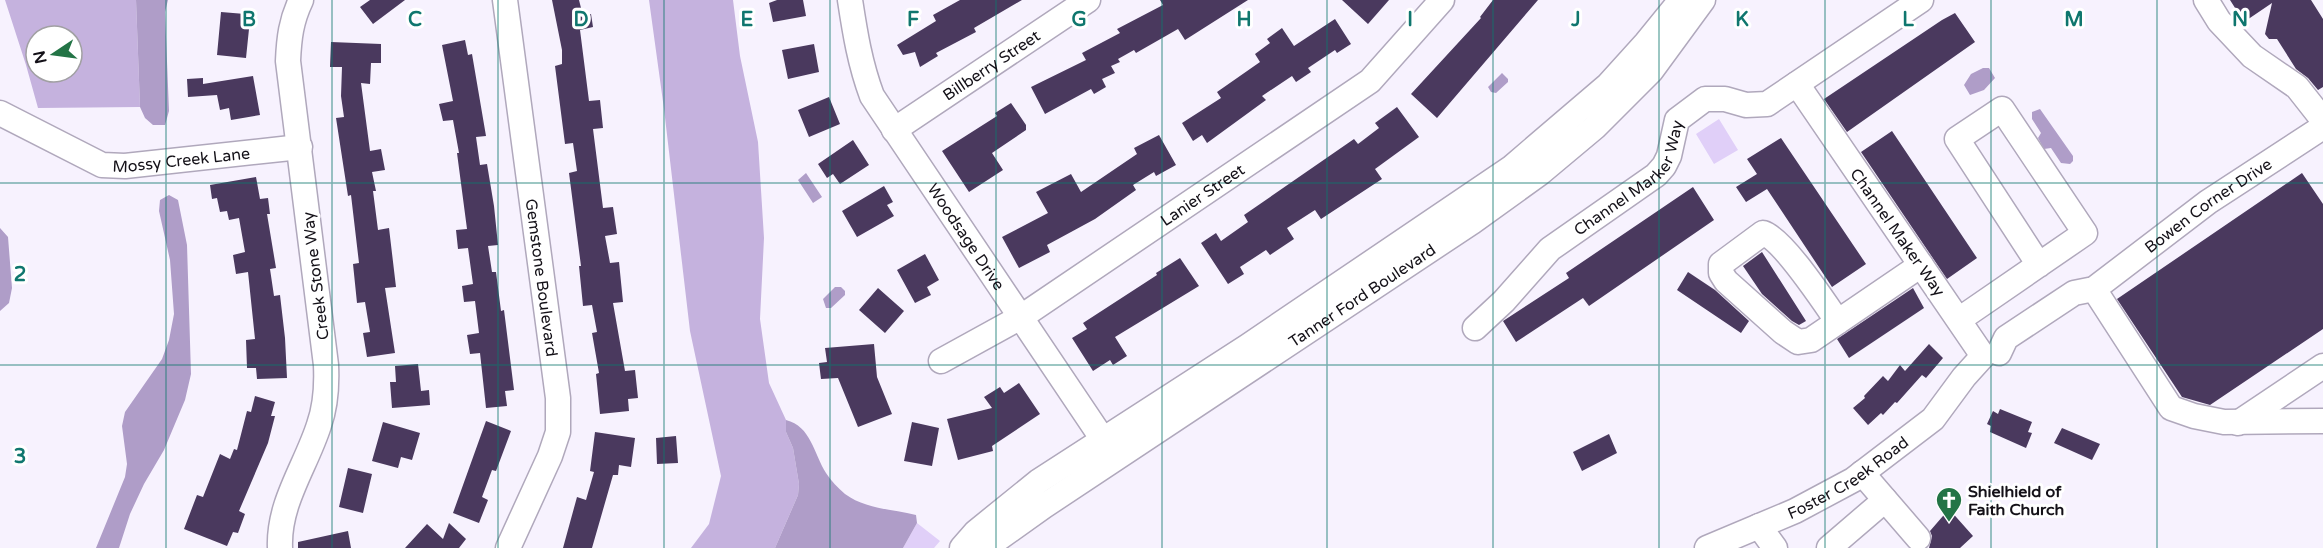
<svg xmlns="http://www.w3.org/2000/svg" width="2323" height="548" viewBox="0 0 2323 548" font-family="'Varela Round',sans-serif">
	<rect width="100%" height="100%" fill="#f7f2fe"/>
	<path fill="#e0cff8" d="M1719 119 1738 150 1714 164 1696 134Z
		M917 523 940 541 934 548H903Z"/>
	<path fill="#c5b2de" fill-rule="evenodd" d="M5 0H136L140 107 38 108 26 65ZM36 36H72V72H36Z
		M649 0H733L740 56 758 142 764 238 760 319 769 383 786 420V432L793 448 799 484 798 495 775 548H691L709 524 721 476 690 331 664 109Z"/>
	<path fill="#af9dc8" d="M136 0H168L165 12 169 111 165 125H153L145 118 140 107Z
		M1983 68H1989L1995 78 1984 90 1970 95 1964 85 1971 74Z
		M1502 73 1508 79V82L1496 93 1491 92 1488 87Z
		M2040 109 2073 156V161L2070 164 2061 163 2051 148 2044 149 2038 138 2041 133 2032 119V112Z
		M806 173 822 197 813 203 798 180Z
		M169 195 178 200 187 245 191 374 185 400 164 450 144 484 130 514 119 548H96L125 477 127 464 122 426 125 412 162 359 169 340 174 314 170 260 159 211 160 200Z
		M0 228 8 237 12 288 9 303 0 311Z
		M835 287H841L845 291V295L831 308H826L823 299Z
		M786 420C811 426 814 454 826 473 831 481 838 488 845 494 865 509 892 509 916 515L917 523 903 548H775L798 495 799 484 793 448 786 432Z"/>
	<path fill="#4a395e" d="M370 0H405L373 24 360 7Z
		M552 0H579L583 16 591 14 593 27 580 30 589 101 600 100 603 128 593 129 603 208 613 207 617 234 605 236 610 263 619 262 623 302 613 303 625 371 635 370 638 398 628 399 629 411 600 414 596 374 599 373 592 333 597 332 592 305 583 306 579 266H581L569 173 577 171 573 143 565 144 555 66 562 64V50Z
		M777 0H803L806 16 773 22 769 3Z
		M960 0H1022L974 28 976 32 936 53 938 56 920 67 915 52 903 55 897 45 936 21 933 15Z
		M1160 0H1248L1185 40 1178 29 1136 53 1134 50 1118 59 1120 62 1111 66 1115 73 1102 79 1106 87 1094 94 1091 89 1045 114 1031 87 1086 60 1082 53 1120 33 1117 29 1163 5Z
		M1342 0H1389L1368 24Z
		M1493 0H1538L1437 118 1411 94 1481 18 1480 17Z
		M2230 0H2311L2323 19V87L2318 90 2308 78 2296 69 2277 39H2269L2265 34 2272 3 2244 22Z
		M221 12 245 14 243 29H249L246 58 217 55Z
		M1955 13 1975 42 1847 132 1824 99 1942 20Z
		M1335 19 1351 44 1337 53 1335 50 1308 68 1311 72 1296 82 1292 76 1262 96 1266 100 1207 143 1202 135 1193 141 1182 123 1221 98 1217 92 1260 62 1255 54 1270 43 1267 39 1282 28 1294 46Z
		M465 40 468 55 472 54 486 136 476 137 480 165 487 164 494 206 498 245 488 246 492 272H496L501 311 504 310 514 390 505 391 507 406 486 408 480 353 470 354 467 335 479 333 475 301 464 302 462 286 473 284 468 248 458 249 456 230 467 229 457 153H459L453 120 443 121 439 104 453 101 442 45Z
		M331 42 381 44V63H371L370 84 361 83 370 151 381 149 385 170 372 172 376 191H373L378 230 389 228 396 287 385 288 395 353 367 357 363 333 370 332 365 302 357 303 353 264 359 263 351 195 348 196 336 118 344 117 341 96 342 67H330Z
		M814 44 819 72 788 79 782 50Z
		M253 76 260 115 231 120 229 108 220 110 217 95 188 97 187 79 203 78V84Z
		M829 97 840 124 809 137 798 110Z
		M1011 103 1026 125V130L992 153 1003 170 969 192 942 151 997 116 995 113Z
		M1397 107 1419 137 1375 169 1382 179 1321 219 1315 210 1287 228 1294 239 1270 255 1266 250 1240 267 1244 274 1228 284 1201 243 1216 233 1221 241 1248 222 1244 215 1354 139 1358 144 1379 128 1375 123Z
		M1892 131 1977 258 1947 279 1861 152Z
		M1159 135 1176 165 1156 176 1154 172 1133 185 1136 190 1095 219 1047 245 1050 252 1019 268 1002 237 1048 213 1036 192 1071 174 1081 192 1137 154 1134 148Z
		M1781 138 1866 264 1832 287 1767 189 1746 202 1736 187 1757 174 1747 159Z
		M853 140 869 165 840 184 833 174 827 178 818 164Z
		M2302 173 2323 204V329L2210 405 2182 397 2117 299Z
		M256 177 260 199 268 198 270 214H267L276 268 270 269 274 296 280 295 285 338 287 378 257 379 256 368H247L246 340 255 339 248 272 236 274 233 255 245 252 239 218 229 220 227 211 220 212 217 198 212 199 210 185Z
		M884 186 893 202 887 205 894 216 857 237 842 211Z
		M1693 187 1714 220 1589 306 1583 298 1516 342 1503 321 1569 278 1566 273Z
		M1762 252 1806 321 1799 325 1792 321 1762 294 1743 266Z
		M925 254 939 280 927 287 931 295 915 303 897 270Z
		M1180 258 1199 286 1115 337 1127 356 1113 365 1110 360 1093 371 1072 338 1087 329 1083 323 1157 275 1156 273Z
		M1688 272 1715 290 1749 321 1741 333 1677 290Z
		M878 288 904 311 885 333 859 310Z
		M1913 288 1924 308 1849 358 1837 339Z
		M874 344 877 377 892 414 858 427 838 378 821 379 819 363 827 362 825 348Z
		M1929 344 1943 358 1926 378 1922 375 1897 403 1895 402 1883 415 1881 413 1868 425 1853 408 1865 398 1864 396 1883 376 1888 381 1900 365 1905 371Z
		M418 364 421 391 429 390 430 405 392 408 390 382H396L395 366Z
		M1019 383 1040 414 992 446 993 451 958 460 947 419 992 408 984 397 1000 387 1004 393Z
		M255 396 275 402 271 416H275L268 443 239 511 245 514 238 533 233 532 227 546 184 529 197 495 203 497 220 454 230 459 234 449 237 450 247 411 251 412Z
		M2000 409 2032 422 2028 432 2032 433 2026 448 1990 432 1991 426 1987 424 1993 411 1998 414Z
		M486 421 511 431 496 471 492 470 482 497 488 500 479 523 453 513Z
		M383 422 420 433 412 460 401 457 398 468 372 461Z
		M912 422 939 428 932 466 904 461Z
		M2062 428 2100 444 2092 460 2054 443Z
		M595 432 635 438 631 467 619 465 618 475H613L592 548H563L577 497 586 500 594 472 590 471Z
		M1609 434 1617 453 1582 471 1573 452Z
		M676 436 678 463 657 464 656 438Z
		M348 468 372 474 363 513 339 507Z
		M1949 509 1973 536 1960 548H1929L1932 536 1930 531Z
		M449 523 466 539 459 548H405L427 524 443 539Z
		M348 531 351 548H298V542Z"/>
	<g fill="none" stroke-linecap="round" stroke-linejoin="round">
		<g stroke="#b0a8bc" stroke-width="27">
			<g id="minor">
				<path id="s1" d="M505 0 558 398V432L550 456 508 548"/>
				<path id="s2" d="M850 0C855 33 860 64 872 96L1112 453"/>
				<path d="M2206 0 2219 21 2252 56 2297 87 2323 120"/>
				<path id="s3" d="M0 113 102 165 125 166 300 147"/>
				<path id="s4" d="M894 130 1088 0"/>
				<path d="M2094 289 2171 408 2194 416 2224 422 2323 421"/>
				<path d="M1960 319 2085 233 2002 109 1957 139 2039 265"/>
				<path d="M1838 322C1824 302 1783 239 1763 233L1721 264V273L1726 281 1783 332 1798 342 1811 340 1921 265"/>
				<path id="s5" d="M1475 328 1504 301 1550 249 1656 175 1664 166 1669 156 1677 120 1705 99H1725L1746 105 1767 104 1921 0"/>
				<path id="s6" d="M1999 353 2006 338 2074 293 2094 289 2208 202 2323 127"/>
				<path id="s7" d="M941 361 1021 317 1370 81 1442 0"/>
				<path d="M2238 423 2323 366"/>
				<path d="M1862 473 1918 538"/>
				<path d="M1759 526 1775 548"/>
				<path d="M280 548C278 503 306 466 319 425 326 405 327 386 326 365L288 61C289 38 291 21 301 0"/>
				<path d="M962 548 976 532 1039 481 1248 346 1511 168 1608 85 1646 43 1681 0"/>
				<path id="s8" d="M985 548 1044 506 1472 222 1540 173 1595 127 1651 71 1703 0"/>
				<path id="s9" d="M1707 548 1795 511 1853 480 1933 419 1964 377 1983 356 1797 84"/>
				<path d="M1829 548 1885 500"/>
			</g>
		</g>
		<use href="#minor" stroke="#fff" stroke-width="24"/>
	</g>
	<path fill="none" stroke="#0f766e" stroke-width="1.5" stroke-opacity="0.55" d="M166 0V548M332 0V548M498 0V548M664 0V548M830 0V548M996 0V548M1162 0V548M1327 0V548M1493 0V548M1659 0V548M1825 0V548M1991 0V548M2157 0V548M0 183H2323M0 365H2323"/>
	<defs>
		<g id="church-pin" transform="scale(1.35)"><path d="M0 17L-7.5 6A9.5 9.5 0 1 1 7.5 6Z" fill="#237446" stroke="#fff"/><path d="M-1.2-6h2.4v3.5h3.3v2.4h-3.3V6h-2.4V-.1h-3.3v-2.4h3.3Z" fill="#fff"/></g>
	</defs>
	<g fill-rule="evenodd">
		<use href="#church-pin" x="1949" y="500"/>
	</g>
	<g text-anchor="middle" stroke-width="6" stroke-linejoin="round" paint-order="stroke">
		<g font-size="16" fill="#141118" stroke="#fff">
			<text dy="6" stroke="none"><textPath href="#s4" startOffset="117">Billberry Street</textPath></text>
			<text dy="6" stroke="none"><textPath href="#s3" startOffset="194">Mossy Creek Lane</textPath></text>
			<text dy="6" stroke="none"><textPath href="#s5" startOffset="219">Channel Marker Way</textPath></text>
			<text dy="6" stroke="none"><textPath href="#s7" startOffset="310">Lanier Street</textPath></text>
			<text dy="6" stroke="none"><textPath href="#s6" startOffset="260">Bowen Corner Drive</textPath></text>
			<text transform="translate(1898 232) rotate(55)" y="6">Channel Maker Way</text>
			<text dy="6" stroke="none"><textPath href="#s2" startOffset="268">Woodsage Drive</textPath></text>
			<text transform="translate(315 276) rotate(-97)" y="6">Creek Stone Way</text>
			<text dy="6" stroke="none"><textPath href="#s1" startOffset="280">Gemstone Boulevard</textPath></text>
			<text dy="6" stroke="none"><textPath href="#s8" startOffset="454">Tanner Ford Boulevard</textPath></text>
			<text dy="6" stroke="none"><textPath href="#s9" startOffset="158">Foster Creek Road</textPath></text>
		</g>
		<g font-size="16" font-weight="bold" fill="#141118" stroke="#fff" text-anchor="start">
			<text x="1968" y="497">Shielhield of<tspan x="1968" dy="18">Faith Church</tspan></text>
		</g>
	</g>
	<g font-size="20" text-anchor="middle" font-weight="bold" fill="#0f766e" stroke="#fff" stroke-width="6" stroke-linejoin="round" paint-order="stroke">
		<text x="249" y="26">B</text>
		<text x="415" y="26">C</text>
		<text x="581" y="26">D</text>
		<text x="747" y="26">E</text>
		<text x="913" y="26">F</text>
		<text x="1079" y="26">G</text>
		<text x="1244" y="26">H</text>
		<text x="1410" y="26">I</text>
		<text x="1576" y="26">J</text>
		<text x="1742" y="26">K</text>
		<text x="1908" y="26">L</text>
		<text x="2074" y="26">M</text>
		<text x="2240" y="26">N</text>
		<text x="20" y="281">2</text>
		<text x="20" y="463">3</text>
	</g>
	<g transform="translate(54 54) rotate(257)"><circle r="28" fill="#ffffff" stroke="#a1a0a3" stroke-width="1.5"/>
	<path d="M0-4.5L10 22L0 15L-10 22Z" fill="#237446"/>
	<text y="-9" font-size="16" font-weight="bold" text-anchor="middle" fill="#141118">N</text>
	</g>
</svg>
